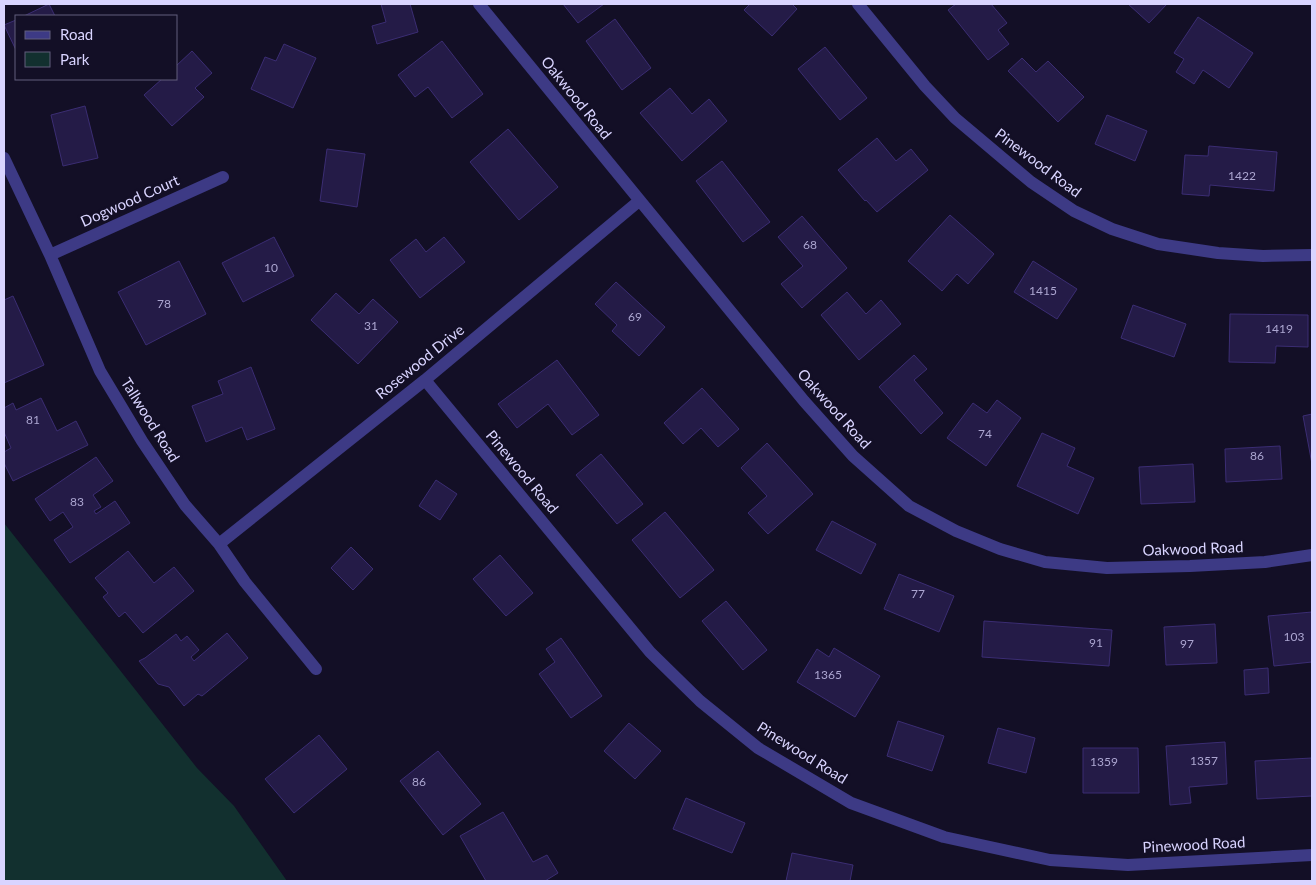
<svg xmlns="http://www.w3.org/2000/svg" width="1316" height="885" viewBox="0 0 1316 885" font-family="Lato,sans-serif">
	<rect width="100%" height="100%" fill="#130f26"/>
	<path fill="#12302f" d="M4 523 197 768 234 806 287 881H4Z"/>
	<path fill="#241b47" stroke="#3b2d73" d="M49 4 55 16H24Z
		M381 4H410L418 32 377 44 372 26 386 22Z
		M563 4H604L578 23Z
		M750 4H792L797 9 772 36 744 10Z
		M956 4H991L1007 23 998 30 1009 44 988 60 948 10Z
		M1128 4H1167L1149 23Z
		M1198 17 1253 53 1229 88 1203 70 1194 84 1176 72 1184 59 1174 53Z
		M615 19 651 68 622 90 586 41Z
		M16 20V50L4 25Z
		M442 41 483 94 452 118 428 87 415 97 398 75Z
		M284 44 316 58 293 108 251 89 265 57 276 61Z
		M825 47 867 98 840 120 798 69Z
		M192 51 212 73 195 88 204 97 172 126 144 95 162 79H176V66Z
		M1022 58 1036 72 1048 61 1084 97 1058 122 1008 71Z
		M670 88 692 114 709 99 727 121 682 161 640 113Z
		M85 106 98 158 63 166 51 115Z
		M1107 115 1147 131 1135 161 1095 144Z
		M508 129 558 187 519 220 470 162Z
		M877 138 896 161 911 149 928 170 877 212 866 200 865 201 838 170Z
		M1209 146 1277 152 1274 191 1210 185 1209 196 1182 194 1185 155 1208 156Z
		M327 149 365 154 357 207 320 201Z
		M722 161 770 222 743 242 696 181Z
		M950 215 994 254 968 284 957 274 942 291 908 261Z
		M802 216 847 268 802 308 781 284 803 266 778 237Z
		M274 237 294 276 243 302 222 263Z
		M444 237 465 262 420 298 390 260 416 239 426 252Z
		M179 261 206 314 146 345 118 292Z
		M1033 261 1077 289 1057 319 1014 292Z
		M616 282 665 327 639 356 612 331 617 325 595 304Z
		M847 292 866 314 881 300 901 324 859 360 821 315Z
		M336 293 359 314 373 299 398 322 358 364 311 320Z
		M13 296 44 365 4 383V300Z
		M1133 305 1186 324 1174 357 1121 338Z
		M1230 314 1308 315V347L1276 346 1275 363 1229 362Z
		M914 355 927 369 914 380 943 413 921 434 879 387Z
		M557 360 599 415 572 435 548 404 517 428 498 404Z
		M251 367 275 429 247 440 242 427 206 442 192 406 223 394 218 381Z
		M702 388 739 429 718 447 701 428 683 444 664 423Z
		M41 398 57 431 76 421 88 445 13 481 4 463V452L11 448 4 432V408L13 403 16 410Z
		M997 400 1021 418 986 466 947 438 973 403 987 413Z
		M1312 414V464L1303 416Z
		M1042 433 1075 448 1067 466 1094 478 1078 514 1017 486Z
		M767 443 813 494 768 534 748 513 767 496 741 468Z
		M1280 446 1282 479 1226 482 1225 449Z
		M601 454 643 504 617 524 576 475Z
		M96 457 113 481 93 495 101 507 94 511 96 514 115 501 130 523 70 563 54 540 73 527 63 512 50 521 35 499Z
		M1193 464 1195 502 1141 504 1139 467Z
		M436 480 457 494 440 520 419 506Z
		M665 512 714 570 680 598 632 540Z
		M832 521 876 544 861 574 816 550Z
		M351 547 373 569 353 590 331 568Z
		M128 551 154 583 174 567 194 591 143 633 125 612 119 617 103 597 108 593 95 578Z
		M500 555 533 593 506 616 473 579Z
		M899 574 954 596 939 632 884 609Z
		M726 601 767 650 743 670 702 621Z
		M1312 612V662L1274 666 1268 616Z
		M984 621 1112 630 1109 666 982 657Z
		M1215 624 1217 663 1166 665 1164 627Z
		M227 633 248 658 202 696 198 694 184 706 169 687 158 684 139 661 145 658 176 634 181 641 187 636 199 650 191 657 194 661Z
		M561 638 602 696 571 718 539 674 555 662 546 649Z
		M834 648 880 676 855 717 797 682 817 649 829 657Z
		M1268 668 1269 693 1245 695 1244 670Z
		M898 721 944 736 932 771 887 756Z
		M629 723 661 751 635 779 604 751Z
		M998 728 1035 738 1026 773 988 763Z
		M319 735 347 769 294 813 265 779Z
		M1225 742 1227 784 1189 787 1191 803 1170 805 1166 746Z
		M1083 748H1138L1139 793H1083Z
		M438 751 481 804 443 835 400 781Z
		M1312 758V796L1257 799 1255 761Z
		M686 798 745 823 732 853 673 829Z
		M503 812 533 862 547 855 558 873 545 881H486L460 836Z
		M792 853 853 865 850 881H786Z"/>
	<g fill="none" stroke-linecap="round" stroke-linejoin="round">
		<path stroke="#3d3a85" stroke-width="12" d="M479 4 804 401 853 456 909 506 956 531 1000 549 1045 562 1107 568 1190 566 1265 562 1312 555
			M858 4 925 86 955 118 1031 182 1074 211 1112 229 1158 244 1218 253 1263 256 1312 255
			M4 158 50 255 100 371 142 441 185 505 219 544 245 582 316 669
			M50 255 223 177
			M425 380 650 652 700 701 758 748 851 803 944 837 1050 860 1128 865 1312 855
			M219 544 425 380 639 201"/>
	</g>
	<g text-anchor="middle" stroke-width="5" stroke-linejoin="round" paint-order="stroke">
		<g font-size="12" fill="#aca6d1">
			<text x="1242" y="180">1422</text>
			<text x="810" y="249">68</text>
			<text x="271" y="272">10</text>
			<text x="1043" y="295">1415</text>
			<text x="164" y="308">78</text>
			<text x="635" y="321">69</text>
			<text x="371" y="330">31</text>
			<text x="1279" y="333">1419</text>
			<text x="33" y="424">81</text>
			<text x="985" y="438">74</text>
			<text x="1257" y="460">86</text>
			<text x="77" y="506">83</text>
			<text x="918" y="598">77</text>
			<text x="1294" y="641">103</text>
			<text x="1096" y="647">91</text>
			<text x="1187" y="648">97</text>
			<text x="828" y="679">1365</text>
			<text x="1204" y="765">1357</text>
			<text x="1104" y="766">1359</text>
			<text x="419" y="786">86</text>
		</g>
		<g font-size="15" fill="#d9d4ff" stroke="#130f26">
			<text transform="translate(576 98) rotate(51)" y="5">Oakwood Road</text>
			<text transform="translate(1038 163) rotate(37)" y="5">Pinewood Road</text>
			<text transform="translate(130 201) rotate(-24)" y="5">Dogwood Court</text>
			<text transform="translate(420 362) rotate(-39)" y="5">Rosewood Drive</text>
			<text transform="translate(834 409) rotate(48)" y="5">Oakwood Road</text>
			<text transform="translate(150 420) rotate(58)" y="5">Tallwood Road</text>
			<text transform="translate(522 472) rotate(50)" y="5">Pinewood Road</text>
			<text transform="translate(1193 549) rotate(-2)" y="5">Oakwood Road</text>
			<text transform="translate(802 753) rotate(32)" y="5">Pinewood Road</text>
			<text transform="translate(1194 845) rotate(-3)" y="5">Pinewood Road</text>
		</g>
	</g>
	<rect width="1316" height="885" fill="none" stroke="#d9d4ff" stroke-width="10"/>
	<rect x="15" y="15" width="162" height="65" fill="#130f26" stroke="#625e7d"/>
	<rect x="25" y="31" width="25" height="8" fill="#3d3a85" stroke="#625e7d"/>
	<text x="60" y="40" font-size="15" fill="#d9d4ff">Road</text>
	<rect x="25" y="52" width="25" height="15" fill="#12302f" stroke="#625e7d"/>
	<text x="60" y="65" font-size="15" fill="#d9d4ff">Park</text>
</svg>
